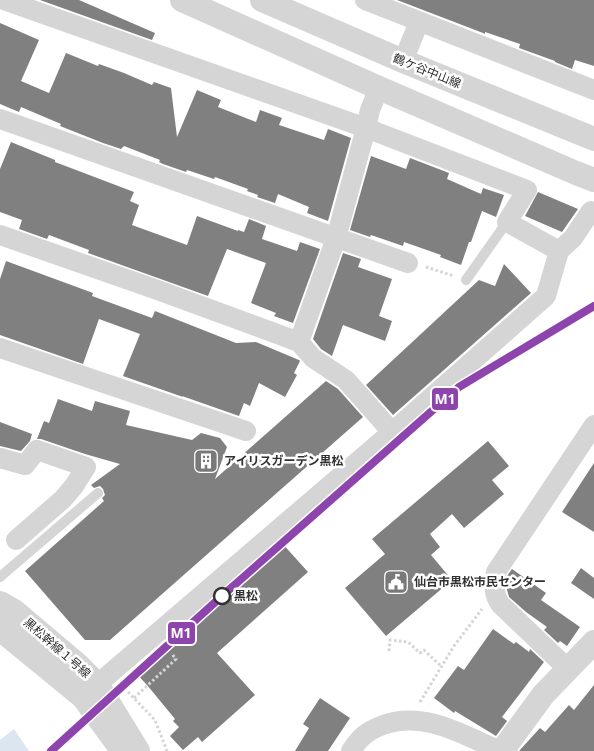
<svg xmlns="http://www.w3.org/2000/svg" width="594" height="751" viewBox="0 0 594 751" font-family="'Noto Sans','Noto Sans JP',sans-serif">
	<rect width="100%" height="100%" fill="#fff"/>
	<path fill="#dce6f1" d="M14 729 29 751H0V740Z"/>
	<path fill="#808080" d="M40 0H79L155 33 152 40Z
		M397 0H594V66L575 60 572 69 555 62V61L519 48 520 44 485 32V34L483 33Z
		M0 23 39 40 21 81 49 93 66 53 98 66 99 64 124 73 152 85 154 82 171 88 177 137 197 90 221 100 218 107 256 122 260 110 282 118 279 125 324 140 328 129 351 138 328 221 307 213 309 207 278 194 275 203 257 197 258 195 247 191 248 189 215 177 214 179 187 170 186 172 163 164 159 162 160 160 124 146 121 149 103 143 60 126 61 124 21 107 19 112 0 104Z
		M11 142 55 160V162L134 192 130 201 139 205 132 225 187 245 197 216 238 231V230L244 232 249 219 266 226 262 239 297 251 300 242 320 249 293 323 274 316 276 313 251 303 266 263 227 249 208 296 88 253 89 250 49 235 47 239 19 229 22 220 0 212V169Z
		M371 156 406 169 410 158 449 173 447 179 481 194 483 188 504 195 496 217 482 211 471 242H469L461 265 440 257 441 255 404 242 403 246 371 235 370 237 350 230Z
		M538 192 578 209 562 232 525 216Z
		M343 253 361 259 358 267 392 279 379 316 392 321 385 341 343 325 332 356 321 349 313 339Z
		M6 261 93 293 92 296 152 318 155 311 236 343 256 342 299 360 300 361 294 373 297 375 285 397 259 383 250 406 244 403 239 416 182 396 183 397 123 376 140 334 99 319 83 364 0 335V279Z
		M504 264 531 293 393 415 366 385 479 280 495 286Z
		M326 381 338 389 363 417 110 640H85L25 571 104 501 102 498 105 495 103 489 100 486 94 488 91 485 120 464 85 454 41 439H37L44 421 49 423 58 399 92 411 95 401 130 411 126 425 192 440 201 433 220 438 227 447 215 479Z
		M0 422 32 434 30 441 21 451 0 446Z
		M488 441 509 466 492 480 504 494 464 528 452 514 430 534 440 547 431 555 452 580 386 636 345 588 385 554 372 539Z
		M594 463V532L562 512Z
		M281 542 308 572 217 653 255 695 202 742 198 737 183 750 170 736 179 727 173 721 175 719 147 685 133 670Z
		M581 568 594 578V599L571 583Z
		M512 569 546 593 541 600 580 627 567 646 560 641 558 643 544 630 547 627 526 612 509 597 507 590V576Z
		M493 629 514 644 516 642 529 652 530 649 544 662 502 717 507 721 496 736 455 711 454 713 434 698 458 666 464 670Z
		M594 685V751H519L540 728 545 732 569 705 574 710Z
		M320 698 350 718 328 751H295L309 728 303 724Z"/>
	<g fill="none" stroke-linecap="round" stroke-linejoin="round">
		<path stroke="#d5d5d5" stroke-width="3" stroke-dasharray="2.5 2.5" stroke-linecap="butt" d="M426 267 454 276
			M389 651 390 640 408 642 420 653 424 650 442 667
			M128 692 155 720 167 751
			M134 698 176 659 171 653
			M420 702 454 646 482 609"/>
		<path stroke="#d5d5d5" stroke-width="10" d="M466 280 507 222
			M0 577 98 493"/>
		<path stroke="#d5d5d5" stroke-width="20" d="M4 0 366 128 527 190 507 222 559 251
			M365 0 594 90
			M403 61 419 22
			M0 119 408 263
			M0 235 152 288 299 342 313 358 346 380 392 432
			M299 342 336 238 366 128 370 110 379 88
			M0 348 246 431
			M0 458 25 465 37 450 86 467 74 486 63 499 16 540
			M568 669 500 604C493 593 494 585 496 572L594 425
			M86 694 392 432 546 296 559 251 573 238 591 211
			M351 751C360 737 367 731 383 725 423 710 464 735 500 751"/>
		<path stroke="#d5d5d5" stroke-width="24" d="M182 0 379 88 576 173 594 180
			M262 0 403 61 594 139
			M0 603 14 611 79 666 97 684 138 751
			M0 629 83 697 122 750
			M502 751 543 695 594 642"/>
		<g stroke="#fff" stroke-width="11">
			<path id="metro-1" d="M51 751 222 596 459 387 594 306"/>
		</g>
		<use href="#metro-1" stroke="#8e44ad" stroke-width="8"/>
	</g>
	<defs>
		<g id="building-square" transform="scale(1.25)"><rect x="-9" y="-9" width="18" height="18" rx="4" fill="#797979" stroke="#fff"/><path d="M-4-6H4V6H1V3H-1V6H-4ZM-2.5-4.3h1.7v1.8h-1.7ZM.8-4.3h1.7v1.8H.8ZM-2.5-1h1.7V.8h-1.7ZM.8-1h1.7V.8H.8Z" fill="#fff"/></g>
		<g id="civic-square" transform="scale(1.25)"><rect x="-9" y="-9" width="18" height="18" rx="4" fill="#797979" stroke="#fff"/><path d="M-.6-6.5H3V-4.5H.6V-3L4-1V1h2V6H-6V1h2V-1L-.6-3ZM-1.2 2.5V6h2.4V2.5Z" fill="#fff"/></g>
	</defs>
	<g fill-rule="evenodd">
		<use href="#building-square" x="206" y="461"/>
		<use href="#civic-square" x="396" y="582"/>
	</g>
	<circle fill="#fff" stroke="#313131" stroke-width="2.5" cx="222" cy="596" r="8"/>
	<g text-anchor="middle" stroke-width="5" stroke-linejoin="round" paint-order="stroke">
		<g font-size="12" fill="#313131" stroke="#fff">
			<text transform="translate(427 71) rotate(22)" y="4">鶴ケ谷中山線</text>
			<text transform="translate(57 648) rotate(41)" y="4">黒松幹線１号線</text>
		</g>
		<g font-size="12" font-weight="bold" fill="#313131" stroke="#fff" text-anchor="start">
			<text x="224" y="465">アイリスガーデン黒松</text>
			<text x="414" y="586">仙台市黒松市民センター</text>
		</g>
		<g font-size="12" font-weight="bold" fill="#313131" stroke="#fff" text-anchor="start">
			<text x="234" y="600">黒松</text>
		</g>
	</g>
	<g stroke="#fff" stroke-width="2">
		<rect x="431" y="387" width="28" height="24" rx="5" fill="#8e44ad"/>
		<rect x="167" y="621" width="29" height="24" rx="5" fill="#8e44ad"/>
	</g>
	<g font-size="14" text-anchor="middle" font-weight="bold" fill="#fff">
		<text x="445" y="404">M1</text>
		<text x="181" y="638">M1</text>
	</g>
</svg>
